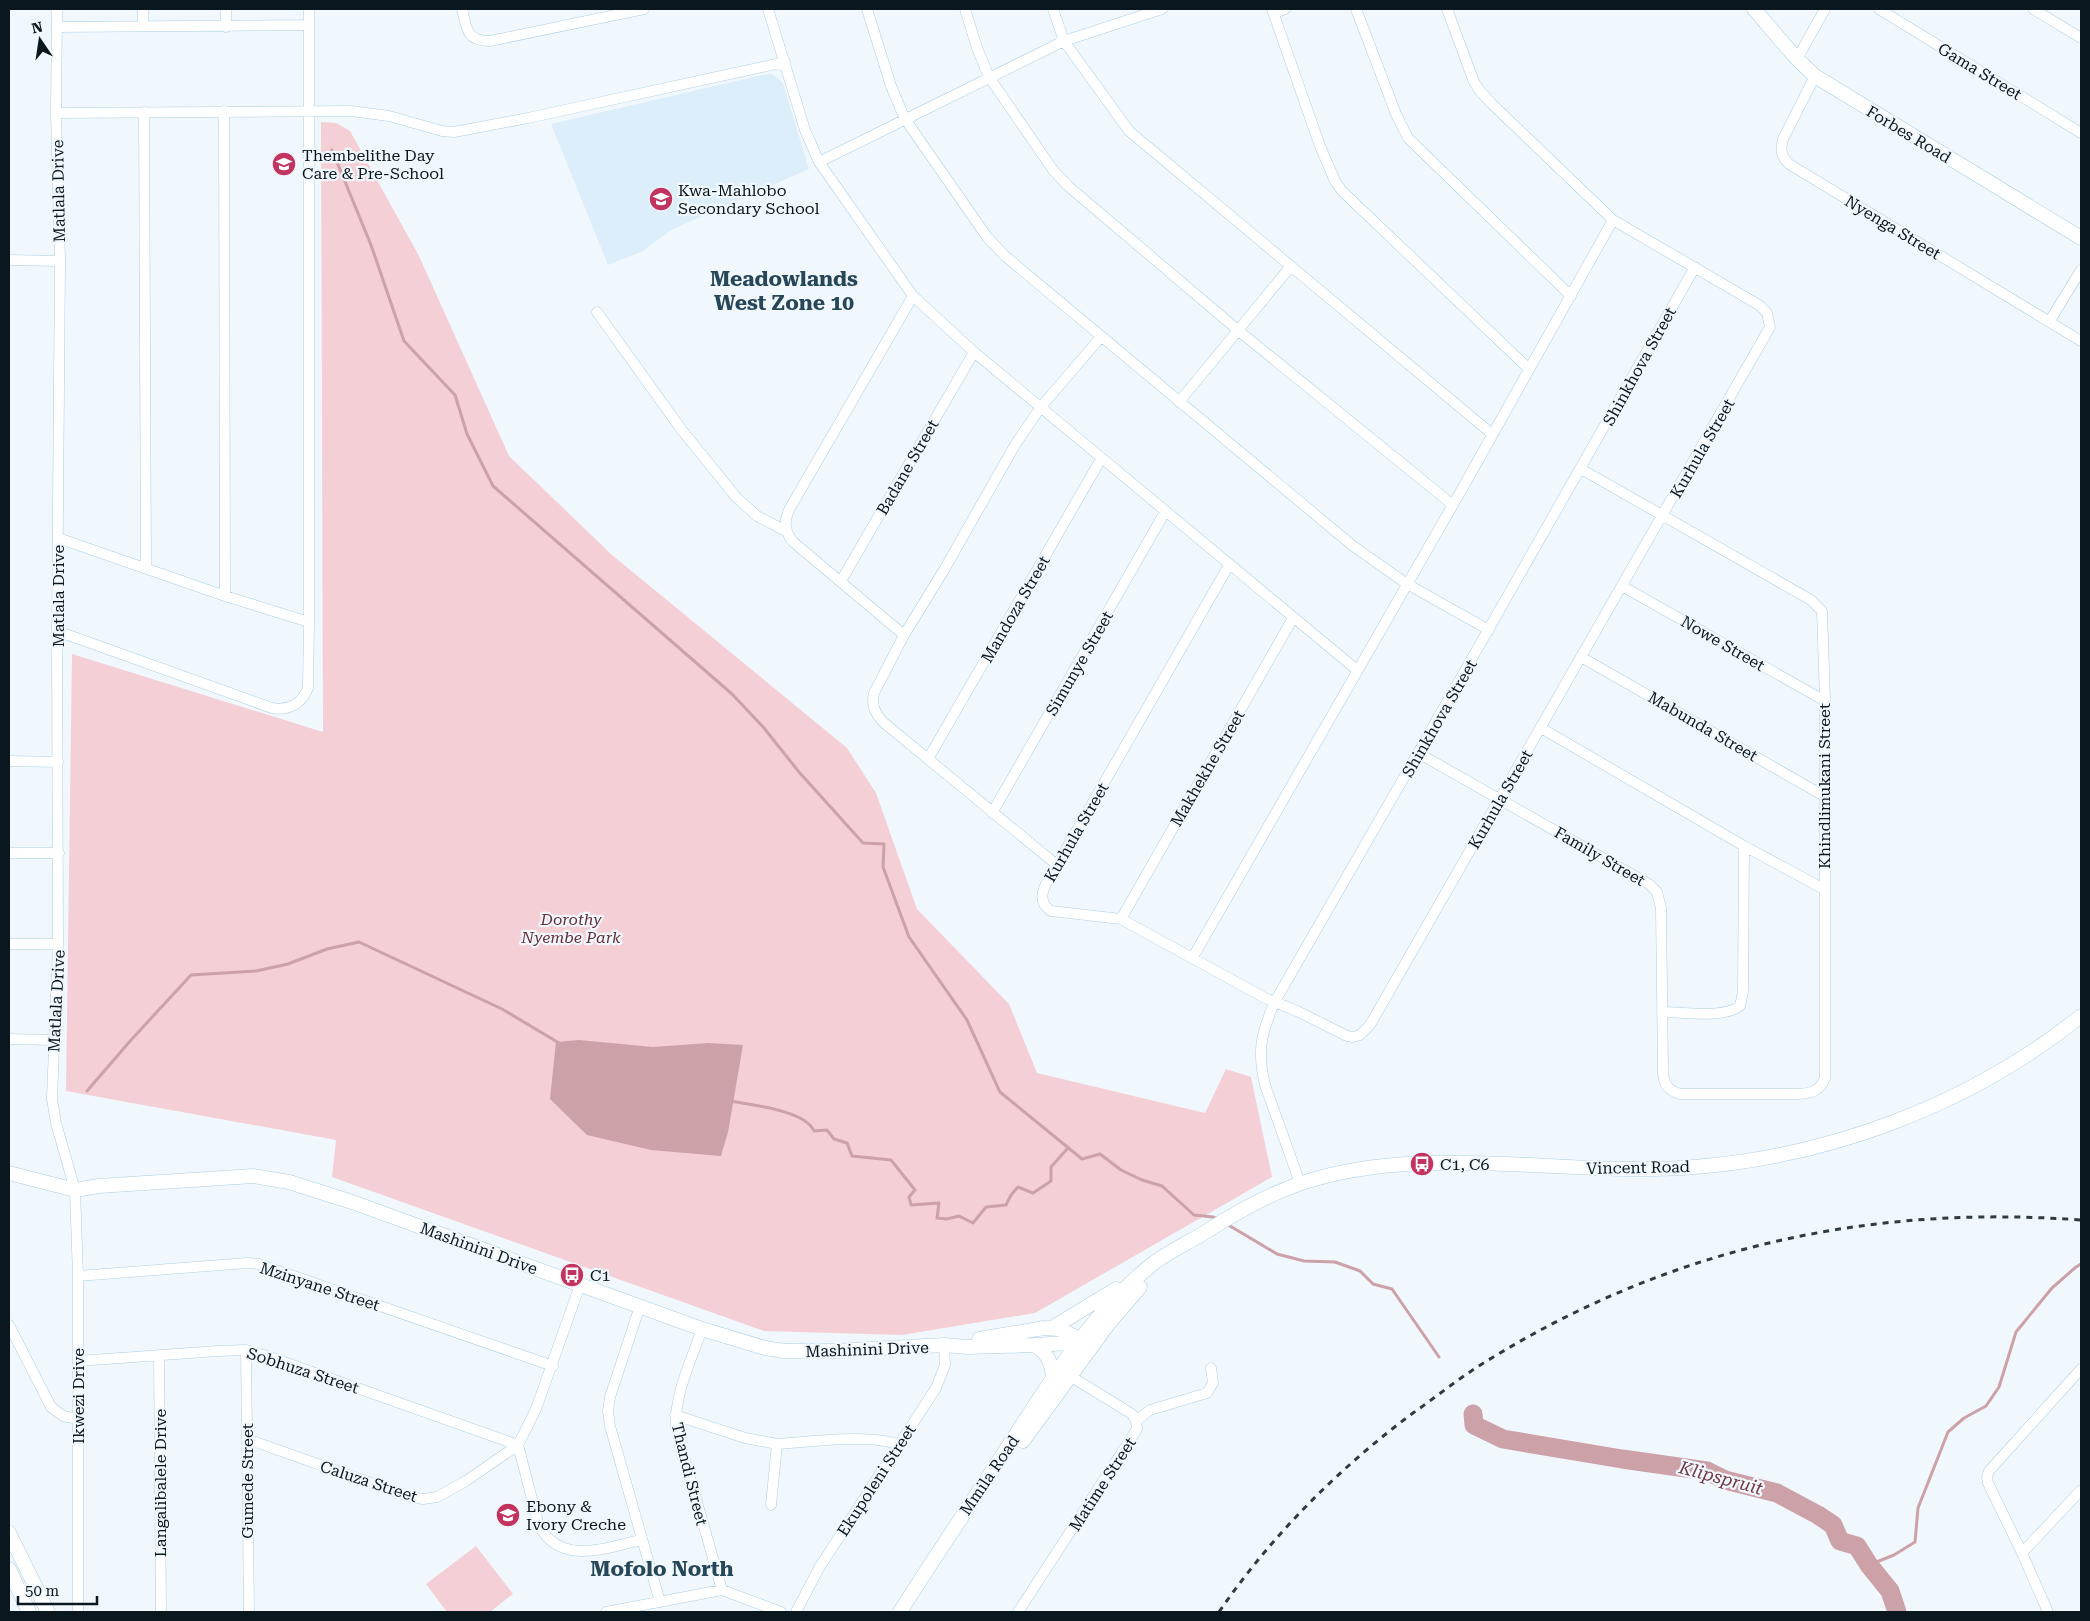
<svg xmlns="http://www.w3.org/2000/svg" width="2090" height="1621" viewBox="0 0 2090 1621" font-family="'Roboto Serif',serif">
	<rect width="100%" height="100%" fill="#f1f8fd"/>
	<path fill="#dceef9" d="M772 74 783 83 809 169 671 230 643 251 608 265 551 124 762 75Z"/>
	<path fill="#f4cfd5" d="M321 122 336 123 350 131 419 256 509 456 612 555 847 748 876 793 917 909 1009 1004 1037 1073 1205 1113 1226 1069 1251 1077 1272 1177 1035 1313 902 1335 764 1331 332 1177 336 1140 66 1091 72 654 323 732Z
		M476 1546 513 1594 490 1612H447L426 1584Z"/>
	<path fill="#cca1a8" d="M579 1040 653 1047 708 1043 743 1045 728 1132 721 1156 651 1150 587 1135 550 1099 556 1042Z"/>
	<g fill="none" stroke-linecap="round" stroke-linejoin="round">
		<path stroke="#cca1a8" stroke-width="3" d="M332 150 371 245 404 341 455 395 467 434 493 486 732 694 764 728 799 772 863 843 884 844 883 867 909 937 967 1020 1000 1092 1082 1159 1100 1154 1121 1170 1142 1180 1162 1186 1194 1215 1213 1217 1218 1219
			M87 1091 131 1040 191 975 256 971 288 964 327 949 359 942 502 1009 559 1043
			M730 1101C751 1105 805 1110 814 1131L827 1130 834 1139 847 1143 852 1156 891 1160 915 1190 909 1197 911 1205 939 1203 937 1218 947 1219 959 1216 973 1223 986 1207 1006 1205 1011 1195 1018 1187 1033 1193 1051 1181V1167L1068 1148
			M1225 1223 1277 1254 1304 1261 1335 1262 1360 1271 1373 1284 1392 1289 1439 1357
			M1869 1565 1894 1555 1915 1542 1918 1508 1948 1432 1964 1418 1986 1406 1999 1387 2016 1332 2052 1288 2076 1267 2081 1264"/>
		<path stroke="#cca1a8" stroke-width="19" d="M1473 1414 1474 1425 1503 1439 1622 1459 1707 1471 1725 1480 1777 1493 1818 1515 1833 1525 1840 1541 1857 1546 1869 1565 1890 1591 1897 1612"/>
		<g stroke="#aacee4" stroke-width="11">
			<path id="street" d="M57 9 56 113 60 261 57 631 58 944 52 1099 56 1123 75 1190 78 1276V1612
				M462 9C467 29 466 41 490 41L644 9
				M768 9 805 130 819 162 913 296 974 352 1357 670
				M867 9 891 86 905 119 987 237 1005 256 1353 546 1407 584 1489 630
				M965 9 977 48 989 77 1053 170 1068 186 1239 331 1453 505
				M1053 9 1064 41 1129 131 1492 434
				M1272 9 1320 146 1335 181 1342 191 1529 369
				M1356 9 1396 114 1408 138 1571 296
				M1879 9 2081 133
				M2033 9 2081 38
				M1274 13 1285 9
				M143 26V9
				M57 27 309 25
				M226 27V9
				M1797 59 1825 9
				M1815 76 1783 139C1780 150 1781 156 1789 164L2081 341
				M224 111 225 596
				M144 112 146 568
				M56 113 351 111 389 116 442 131 454 132 528 118 785 62
				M819 162 1064 41 1162 9
				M9 260 60 261
				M597 312 681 429 736 497 757 516 786 531
				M2049 322 2081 270
				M1179 402 1291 266
				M58 538 225 596 309 622
				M1229 565 1057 865C1049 879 1032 899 1051 911L1121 919 1265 998 1297 1011 1347 1036 1353 1037 1360 1035 1370 1025 1770 327 1767 313 1759 305 1613 220 1491 103 1480 91 1474 82 1447 9
				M841 581 974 352
				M1622 586 1825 701
				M57 631 272 708C288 711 302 704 308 688L309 622V9
				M904 635 792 541C784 529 784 520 790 508L913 296
				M1581 657 1824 796
				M1541 728 1744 846 1824 889
				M1418 753 1649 884 1657 892 1661 908 1663 1073C1664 1085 1668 1090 1680 1094H1799C1812 1093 1820 1091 1825 1078V701L1822 611 1811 600 1581 469
				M928 759 1101 459
				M9 761 58 762
				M992 813 1165 512
				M9 853H59
				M1057 865 883 722C875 713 871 705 874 693L904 635 944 570 1015 445 1040 408 1101 337
				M1121 919 1293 618
				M9 944H58
				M1193 957 1462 489 1613 220
				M1662 1012C1684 1012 1722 1019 1740 1006L1743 992 1744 846
				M9 1039 54 1040
				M1300 1183 1265 1085C1257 1051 1261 1035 1274 1003L1418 753 1695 267
				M78 1276 247 1263 259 1264 553 1366
				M640 1306 610 1397 608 1411 610 1426 660 1602
				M9 1325 51 1407 63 1416 78 1419
				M702 1329C691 1361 674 1395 676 1428L722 1590
				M246 1350 249 1612
				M159 1355 161 1612
				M78 1361 218 1351 246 1350 264 1355 518 1445 539 1526C562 1566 604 1548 641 1540
				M675 1415 745 1438 777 1444C807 1442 874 1433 899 1445
				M1136 1421 1150 1410 1207 1393 1213 1383 1211 1368
				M247 1439 408 1496 423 1499 437 1497 466 1481 518 1445 536 1409 580 1285
				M771 1505 777 1444
				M2022 1553 2081 1490
				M606 1612 722 1590 781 1612
				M796 1612 819 1568 936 1388 945 1365 944 1345
				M1018 1612 1137 1429 1136 1421 1132 1414 1070 1376
				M2048 1612 2022 1553 1988 1483 1987 1477 1989 1471 2081 1369"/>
		</g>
		<g stroke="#aacee4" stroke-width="15">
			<path id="secondary" d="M1754 9 1797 59 1815 76 2081 238
				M9 1173 75 1190 99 1186 253 1176 289 1182 352 1202 702 1329 765 1348 784 1351H835L944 1345 967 1347 1034 1345 1068 1343 1083 1338
				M1052 1328 1116 1289
				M979 1339 1044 1328 1059 1329 1080 1339 1082 1345
				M1034 1345C1048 1353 1052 1363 1053 1379
				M1023 1441 1109 1323 1140 1287
				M9 1533 48 1612
				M9 1569 29 1612
				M900 1612C935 1556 973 1501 1009 1445 1052 1380 1092 1311 1155 1262 1170 1251 1188 1243 1204 1233 1233 1214 1265 1196 1299 1184 1418 1143 1557 1175 1681 1168 1826 1159 1968 1106 2081 1016"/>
		</g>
		<use href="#street" stroke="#fff" stroke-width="10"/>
		<use href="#secondary" stroke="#fff" stroke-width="14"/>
		<path stroke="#2f3b43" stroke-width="3" stroke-dasharray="6 6" stroke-linecap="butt" d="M1219 1612C1271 1536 1339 1468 1413 1413 1436 1397 1458 1379 1482 1364 1666 1249 1865 1204 2081 1220"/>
	</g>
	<defs>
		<g id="school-disc" transform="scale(1.25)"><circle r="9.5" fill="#c2345f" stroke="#f1f8fd"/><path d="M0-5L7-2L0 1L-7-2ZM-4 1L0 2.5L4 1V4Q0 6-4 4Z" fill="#fff"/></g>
		<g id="bus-disc" transform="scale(1.25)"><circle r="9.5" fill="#c2345f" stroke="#f1f8fd"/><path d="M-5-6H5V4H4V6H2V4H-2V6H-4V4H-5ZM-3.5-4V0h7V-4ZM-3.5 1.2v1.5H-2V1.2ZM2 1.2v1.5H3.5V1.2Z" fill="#fff"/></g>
	</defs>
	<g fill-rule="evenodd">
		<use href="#school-disc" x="284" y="164"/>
		<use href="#school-disc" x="661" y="199"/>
		<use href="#bus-disc" x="1422" y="1164"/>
		<use href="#bus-disc" x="572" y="1275"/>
		<use href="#school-disc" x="508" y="1515"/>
	</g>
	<g text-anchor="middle" stroke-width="4.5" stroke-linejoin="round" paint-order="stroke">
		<g font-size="16" fill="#0a171f" stroke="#f1f8fd">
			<text transform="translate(1980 71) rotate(31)" y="6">Gama Street</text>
			<text transform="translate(1909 134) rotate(31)" y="6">Forbes Road</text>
			<text transform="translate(58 191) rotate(-91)" y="6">Matlala Drive</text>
			<text transform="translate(1893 227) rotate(31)" y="6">Nyenga Street</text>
			<text transform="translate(1639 366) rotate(-61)" y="6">Shinkhova Street</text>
			<text transform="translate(1702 448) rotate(-60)" y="6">Kurhula Street</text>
			<text transform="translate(907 467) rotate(-60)" y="6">Badane Street</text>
			<text transform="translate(58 596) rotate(-90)" y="6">Matlala Drive</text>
			<text transform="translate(1015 609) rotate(-60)" y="6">Mandoza Street</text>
			<text transform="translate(1723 643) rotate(30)" y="6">Nowe Street</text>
			<text transform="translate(1079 663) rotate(-60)" y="6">Simunye Street</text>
			<text transform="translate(1439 718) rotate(-60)" y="6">Shinkhova Street</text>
			<text transform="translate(1703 726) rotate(30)" y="6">Mabunda Street</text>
			<text transform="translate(1207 768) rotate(-60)" y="6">Makhekhe Street</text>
			<text transform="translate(1824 786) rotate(-90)" y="6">Khindlimukani Street</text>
			<text transform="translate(1500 799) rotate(-60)" y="6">Kurhula Street</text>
			<text transform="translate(1076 832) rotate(-60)" y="6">Kurhula Street</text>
			<text transform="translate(1600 856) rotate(30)" y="6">Family Street</text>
			<text transform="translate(56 1001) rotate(-87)" y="6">Matlala Drive</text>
			<text transform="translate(1638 1167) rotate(-1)" y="6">Vincent Road</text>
			<text transform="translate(479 1248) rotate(20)" y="6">Mashinini Drive</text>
			<text transform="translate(320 1286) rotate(18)" y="6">Mzinyane Street</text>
			<text transform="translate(867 1349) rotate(-2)" y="6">Mashinini Drive</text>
			<text transform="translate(303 1370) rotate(18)" y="6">Sobhuza Street</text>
			<text transform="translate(78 1396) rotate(-90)" y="6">Ikwezi Drive</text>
			<text transform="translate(690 1474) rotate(76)" y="6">Thandi Street</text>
			<text transform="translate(989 1475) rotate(-56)" y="6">Mmila Road</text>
			<text transform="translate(876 1480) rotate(-57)" y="6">Ekupoleni Street</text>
			<text transform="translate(247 1481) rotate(-90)" y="6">Gumede Street</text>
			<text transform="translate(369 1481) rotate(18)" y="6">Caluza Street</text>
			<text transform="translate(160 1483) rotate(-90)" y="6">Langalibalele Drive</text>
			<text transform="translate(1102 1484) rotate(-57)" y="6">Matime Street</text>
		</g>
		<g font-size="16" fill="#0a171f" stroke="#f1f8fd" text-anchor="start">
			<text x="302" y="161">Thembelithe Day<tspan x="302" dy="18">Care &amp; Pre-School</tspan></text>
			<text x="678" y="196">Kwa-Mahlobo<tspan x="678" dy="18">Secondary School</tspan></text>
			<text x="1440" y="1170">C1, C6</text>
			<text x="590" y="1281">C1</text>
			<text x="526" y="1512">Ebony &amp;<tspan x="526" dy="18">Ivory Creche</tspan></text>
		</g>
		<g font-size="16" font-style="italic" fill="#662f3b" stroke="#f1f8fd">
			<text x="571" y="925">Dorothy<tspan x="571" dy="18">Nyembe Park</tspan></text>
		</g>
		<g font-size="18" font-style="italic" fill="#723946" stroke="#f1f8fd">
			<text transform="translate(1721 1478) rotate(15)" y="6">Klipspruit</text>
		</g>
		<g font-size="21" font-weight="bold" fill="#264659" stroke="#f1f8fd">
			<text x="784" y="286">Meadowlands<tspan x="784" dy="24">West Zone 10</tspan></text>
			<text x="662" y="1576">Mofolo North</text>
		</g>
	</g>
	<rect width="2090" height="1621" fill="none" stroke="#0a171f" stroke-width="20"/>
	<g transform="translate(40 40) rotate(347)" stroke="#f1f8fd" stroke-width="4" paint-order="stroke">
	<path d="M0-4L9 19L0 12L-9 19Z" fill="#0a171f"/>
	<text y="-8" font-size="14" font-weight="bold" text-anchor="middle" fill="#0a171f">N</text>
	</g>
	<path d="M18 1596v8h79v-8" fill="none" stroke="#0a171f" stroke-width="2.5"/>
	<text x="25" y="1596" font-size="15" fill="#0a171f" stroke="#f1f8fd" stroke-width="4" paint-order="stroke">50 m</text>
</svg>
